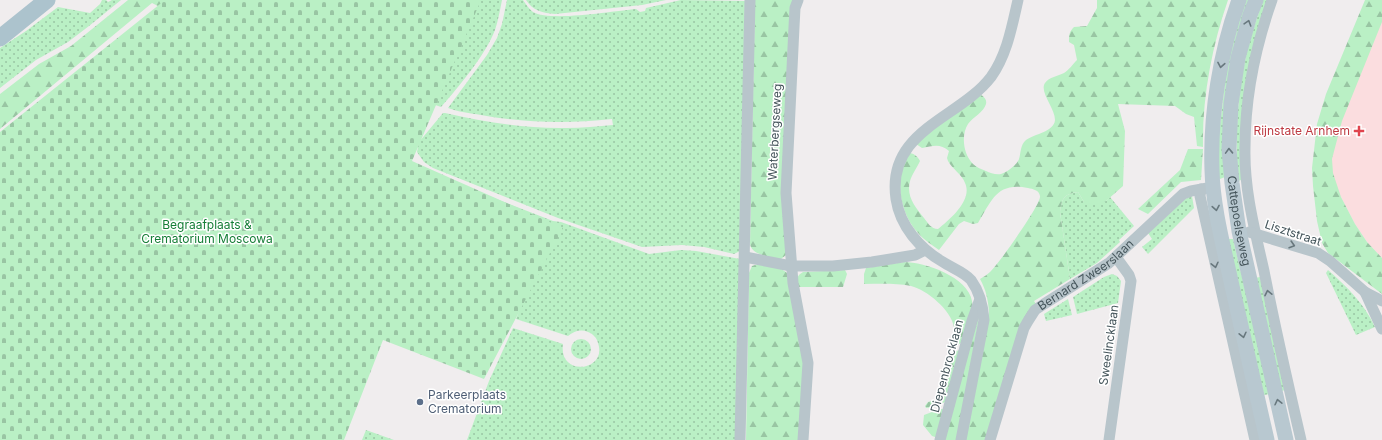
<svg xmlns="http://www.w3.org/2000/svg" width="1382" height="440" viewBox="0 0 1382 440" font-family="Inter,sans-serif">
	<defs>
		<pattern id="grass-dots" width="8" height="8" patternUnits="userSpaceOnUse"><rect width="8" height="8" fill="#baf0c5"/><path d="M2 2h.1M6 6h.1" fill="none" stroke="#99c5a3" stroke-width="1.8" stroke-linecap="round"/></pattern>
		<pattern id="forest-firs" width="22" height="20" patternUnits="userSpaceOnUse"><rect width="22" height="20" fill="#baf0c5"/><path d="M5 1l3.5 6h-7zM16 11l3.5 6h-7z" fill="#99c5a3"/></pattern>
		<pattern id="cemetery-stones" width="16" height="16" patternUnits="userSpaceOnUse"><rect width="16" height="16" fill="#baf0c5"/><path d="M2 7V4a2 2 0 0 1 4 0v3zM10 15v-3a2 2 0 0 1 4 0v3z" fill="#99c5a3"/></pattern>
	</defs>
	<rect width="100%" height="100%" fill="#f0edee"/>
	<path fill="#fbdddf" d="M1382 7V258L1367 242 1355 224 1341 197 1326 178 1345 85Z"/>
	<path fill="url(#grass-dots)" d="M102 0H106L108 2 112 0H121L89 26 68 42 36 60 0 88V48L26 31 58 7 90 13 100 4Z
		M444 0H502C500 10 498 21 495 30 486 54 458 88 441 107L427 102Z
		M507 0H523C526 4 529 9 533 12 550 22 614 11 636 9L640 12 645 11 646 8 681 0 745 1 740 251 734 254 704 247 682 245 642 247 558 218 433 168 424 162 417 152 419 142 443 113H445C485 122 526 129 567 128 582 128 598 126 613 125L612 119C568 124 525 123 481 115 470 113 458 112 448 108L487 55 497 38 502 24Z
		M526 0H666L642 5 555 14C543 13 533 11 526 0Z
		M1245 0H1252L1225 177 1220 179 1218 178 1215 167 1227 66Z
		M1263 0H1267L1241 180 1238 181C1235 135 1237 88 1249 44 1253 29 1258 15 1263 0Z
		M429 173 553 221 561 222 649 254 681 250 696 251 740 259 736 440H467L489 381 513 328 563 344C558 378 608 371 598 343 597 338 593 334 588 332 581 329 574 331 568 336L516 319 547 237Z
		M1078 192 1084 202 1106 201 1110 197 1134 226 1119 240 1120 242 1097 263 1070 279 1060 212C1062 198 1064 194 1078 192Z
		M1192 196 1194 208 1148 254 1142 247 1152 239 1148 233 1185 199Z
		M1228 239H1233L1270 394 1264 395Z
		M1328 270C1348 288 1363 302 1375 327L1356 335 1326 273Z
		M1112 274 1117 276 1121 281 1118 303 1077 314 1073 297 1104 277Z
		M1260 277 1286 390 1281 391 1255 278Z
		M1068 299 1072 315 1046 321 1044 314Z
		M571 349a10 10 0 1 1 20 0a10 10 0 1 1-20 0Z
		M366 430 394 440H362Z"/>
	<path fill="url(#forest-firs)" d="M128 0H176L166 10 152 3 0 129V94L39 64 71 46Z
		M755 0H795L786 255 781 259C772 257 752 256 750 244Z
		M1097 0H1228C1212 46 1202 98 1203 147L1197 146 1194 117 1186 114 1175 106 1118 104 1125 131 1123 186 1106 201 1098 204H1089L1084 202 1078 192C1064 194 1062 198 1060 212L1070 279 1034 301 1036 304 986 440H965L989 312C988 299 986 290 980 279 983 277 987 275 990 272 998 265 1042 203 1040 196 1039 190 1033 189 1028 188 997 182 992 200 978 223L973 224 964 221 959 224 939 250C932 245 924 240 918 233 902 216 895 186 904 164 905 160 908 156 910 153 915 154 918 157 920 161 917 168 912 174 910 181 906 196 915 207 924 218 928 223 931 229 938 229 950 219 973 200 965 183 962 174 952 169 948 161L947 158 949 151C940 143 933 146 922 148L916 144 921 139 980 94C984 97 987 99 986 104 984 112 973 117 968 124 961 135 963 154 973 164 976 167 981 169 986 171 990 173 996 175 1001 174 1006 173 1017 165 1019 159 1021 153 1020 145 1026 140 1034 134 1054 132 1055 120 1055 108 1039 92 1045 83 1049 77 1058 76 1064 73 1069 70 1073 64 1077 60L1074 45 1069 42C1069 35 1069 32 1074 27L1087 26 1097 8Z
		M1365 0H1382V22L1342 121 1332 159 1333 173 1341 197 1355 224 1367 242 1382 258V294L1328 253 1322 243 1317 221 1313 186 1312 168 1317 124 1326 94Z
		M1188 149H1203L1201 180 1181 182 1148 214 1138 209 1180 170Z
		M904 262C925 262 968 277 972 301 974 313 968 328 965 340L949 351C952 343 956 335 954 327 951 310 927 290 911 286 895 283 880 284 864 284V274L866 268Z
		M755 265C765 265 780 266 787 273L804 350 801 440H746L749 273 752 266Z
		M845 270 847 274 843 287H797C797 280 796 276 803 272Z
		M979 318 957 440H943L975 320Z
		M959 350 947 401 935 407 926 408 925 406 928 402 942 398 944 393 942 374 946 361 952 359 955 352Z
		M940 409H943L938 438 932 436 923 425 924 415Z"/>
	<path fill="url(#cemetery-stones)" d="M165 0H481L412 161 563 228 484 379 383 340 344 440H0V132Z"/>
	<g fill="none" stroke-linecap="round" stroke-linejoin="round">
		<g stroke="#b8c5cb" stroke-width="11">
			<path d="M798 0 795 8 794 27 786 193 793 283 808 363 803 440"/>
			<path d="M1272 0C1255 48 1245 97 1245 148 1244 190 1255 231 1264 271 1275 327 1288 384 1301 440"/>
			<path d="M1201 189 1200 196 1255 440"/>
			<path d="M1249 232 1318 253 1330 261 1365 292 1382 329"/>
			<path d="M745 257 791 266H833L872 262 915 255 925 250"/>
			<path d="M1365 292 1382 301"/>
			<path d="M740 440 750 0"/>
			<path d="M940 440 972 321 980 299"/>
			<path d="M961 440 984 320C983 306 979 291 971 280 964 272 952 268 943 262 920 249 900 226 896 199 886 130 959 119 991 77 1007 55 1012 26 1018 0"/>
			<path id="s1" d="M990 440 1024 328 1028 321 1035 310 1044 304 1109 263 1183 194 1191 191 1213 187"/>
			<path d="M1109 440 1131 281 1129 275 1116 257"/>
		</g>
		<g stroke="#b8c8d0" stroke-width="15">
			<path d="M1239 0C1220 52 1210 115 1212 170 1213 209 1224 248 1232 286 1244 337 1255 389 1267 440"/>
			<path id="s2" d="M1256 0 1250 15 1238 58 1231 104 1229 149 1232 183 1239 231 1286 440"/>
		</g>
		<path stroke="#acc3cd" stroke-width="17" d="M0 38 47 0"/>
	</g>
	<defs><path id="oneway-chevron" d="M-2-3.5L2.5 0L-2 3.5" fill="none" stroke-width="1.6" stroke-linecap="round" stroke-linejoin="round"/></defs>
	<g stroke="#68787e">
		<use href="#oneway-chevron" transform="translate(1248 23) rotate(-73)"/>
		<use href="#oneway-chevron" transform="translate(1221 65) rotate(100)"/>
		<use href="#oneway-chevron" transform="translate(1229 151) rotate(-92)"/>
		<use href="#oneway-chevron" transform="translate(1216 208) rotate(80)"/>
		<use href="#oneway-chevron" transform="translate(1243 335) rotate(77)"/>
		<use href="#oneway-chevron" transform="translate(1278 402) rotate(-103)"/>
	</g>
	<g stroke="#68777d">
		<use href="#oneway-chevron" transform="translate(1292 245) rotate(17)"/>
		<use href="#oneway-chevron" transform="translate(1215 265) rotate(77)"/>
		<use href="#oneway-chevron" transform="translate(1268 293) rotate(-102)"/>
	</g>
	<path fill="#e0444e" stroke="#fff" stroke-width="1.5" d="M1357 125h4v4h4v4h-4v4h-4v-4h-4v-4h4z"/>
	<circle fill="#5c6f8a" stroke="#fff" stroke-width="1.5" cx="420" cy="402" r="4"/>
	<g text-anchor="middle" stroke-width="3" stroke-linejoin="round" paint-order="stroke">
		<g font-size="12" fill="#be3a42" stroke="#fff" text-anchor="end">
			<text x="1350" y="135">Rijnstate Arnhem</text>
		</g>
		<g font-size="12" fill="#45555b" stroke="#fff">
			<text transform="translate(775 132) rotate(-87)" y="4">Waterbergseweg</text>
			<text dy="4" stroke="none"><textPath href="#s2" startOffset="225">Cattepoelseweg</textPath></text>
			<text transform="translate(1293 233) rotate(18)" y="4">Lisztstraat</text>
			<text dy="4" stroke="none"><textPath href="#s1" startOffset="200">Bernard Zweerslaan</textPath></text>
			<text transform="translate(1109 345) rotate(-82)" y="4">Sweelincklaan</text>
			<text transform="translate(947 366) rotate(-75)" y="4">Diepenbrocklaan</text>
		</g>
		<g font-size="12" fill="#157e36" stroke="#fff">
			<text x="207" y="229">Begraafplaats &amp;<tspan x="207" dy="14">Crematorium Moscowa</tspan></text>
		</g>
		<g font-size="12" fill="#4e5e75" stroke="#fff" text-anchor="start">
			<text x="428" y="399">Parkeerplaats<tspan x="428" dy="14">Crematorium</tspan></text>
		</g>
	</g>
</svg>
